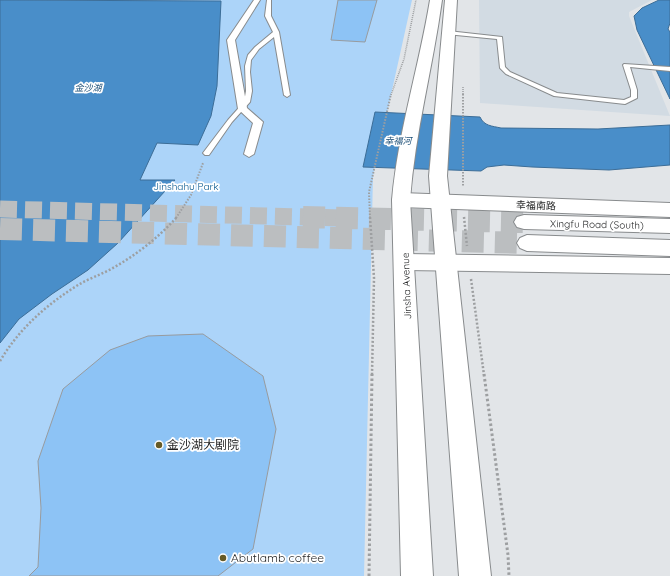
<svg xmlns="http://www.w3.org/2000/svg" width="670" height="576" viewBox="0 0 670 576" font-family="Quicksand,'Noto Sans SC',sans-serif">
	<rect width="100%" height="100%" fill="#e2e5e8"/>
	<path fill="#d2dbe3" d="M479 0H652L629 12V16L670 116 480 103Z"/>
	<path fill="#acd4f9" d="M0 0H412L373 176 364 576H0Z"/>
	<path fill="#498ec9" stroke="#3c6d97" d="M0 0 221 1 217 86 211 116 198 145 157 143 140 180H175L118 243 88 270 52 294 19 319 0 343Z
		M659 0H670V23L668 29 670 32V99L637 30 634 16 642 8Z
		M375 112 480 117C484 126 492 126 501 128L598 129 670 125V165L609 170 532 167 504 165 487 167 481 171 363 167Z"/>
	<path fill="#8dc3f5" stroke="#989b9e" d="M338 0H377L365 42 331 40Z
		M203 334 263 376 276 429 253 549 218 576H29L38 567 41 508 38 461 63 389 110 350 148 336Z"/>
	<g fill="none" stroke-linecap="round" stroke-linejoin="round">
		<path stroke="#bbbec0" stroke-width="17" stroke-dasharray="17 8" stroke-linecap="butt" d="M0 209 343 218"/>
		<path stroke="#bbbec0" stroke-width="22" stroke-dasharray="22 11" stroke-linecap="butt" d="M303 217 524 222
			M0 229 527 243"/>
		<g stroke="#888b8d" stroke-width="2">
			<path id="service" d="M267 0H271V16L279 32 290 95 287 97 284 95 274 37 259 49 251 60 250 72 252 91 250 102 232 122 209 155H205L203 153 228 120 244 102 246 91 245 66 248 55 255 47 273 32 265 16Z
				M448 31 502 37 505 67 510 72 557 93 624 100 631 97V90L623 65 624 64 670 67V71L630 67 637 90V98L625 104 554 96 506 74 500 68 497 39 446 34V32Z"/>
		</g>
		<g stroke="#888b8d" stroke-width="2">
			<path id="pedestrian" d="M254 0H260L235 40 247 108 263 122 254 154 249 157 244 154 253 123 238 109 227 40Z"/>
		</g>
		<g stroke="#888b8d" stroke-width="2">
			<path id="tertiary" d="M401 193 670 203V217L401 207 394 205 392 200 394 195Z
				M405 254 670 258V274L405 270 398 268 394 262 398 256Z"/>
		</g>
		<g stroke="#888b8d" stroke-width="2">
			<path id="secondary" d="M430 0H442C433 67 415 132 410 200L433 576H401L392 200C398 132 419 67 430 0Z
				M445 0H457L447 176 491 576H459L429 176Z
				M524 215 670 219V233L524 229 517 227 514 222 517 217Z
				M527 235 670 240V256L527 251 520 248 517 243 520 238Z"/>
		</g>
		<path stroke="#9d9fa1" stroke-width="1.5" stroke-dasharray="1 1" stroke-linecap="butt" d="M463 87V95
			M391 95 404 59 416 0"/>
		<path stroke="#9d9fa1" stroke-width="2" stroke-dasharray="1.5 1.5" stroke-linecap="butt" d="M463 94V186
			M176 218 191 195 203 163
			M370 218 369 192 391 94"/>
		<path stroke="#9d9fa1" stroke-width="2.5" stroke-dasharray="2 2" stroke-linecap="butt" d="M370 217 374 278 372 375
			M464 217 467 246
			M471 279 484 375
			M0 361C19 329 46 305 78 285 88 279 100 275 111 269 135 256 158 238 177 217"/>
		<path stroke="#9d9fa1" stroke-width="3" stroke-dasharray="2.5 2.5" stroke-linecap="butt" d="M484 374 508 555 509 576
			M369 576 372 374"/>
		<use href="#service" fill="#fff" fill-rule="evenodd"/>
		<use href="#pedestrian" fill="#fff" fill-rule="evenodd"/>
		<use href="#tertiary" fill="#fff" fill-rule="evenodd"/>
		<use href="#secondary" fill="#fff" fill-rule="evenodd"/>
	</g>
	<g fill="#655a27" stroke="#fff" stroke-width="1.5">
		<circle cx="159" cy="445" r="4"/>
		<circle cx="223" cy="558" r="4"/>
	</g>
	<g text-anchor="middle" stroke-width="3.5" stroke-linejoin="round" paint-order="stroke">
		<g font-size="9" font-style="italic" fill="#1e5078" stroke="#fff">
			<text x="88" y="91">金沙湖</text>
			<text x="398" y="144">幸福河</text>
		</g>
		<g font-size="10" fill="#00548c" stroke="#fff">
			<text x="186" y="190">Jinshahu Park</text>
		</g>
		<g font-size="10" fill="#1f2021" stroke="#fff">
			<text transform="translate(536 205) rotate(2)" y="4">幸福南路</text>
			<text transform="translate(597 224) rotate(1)" y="4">Xingfu Road (South)</text>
			<text transform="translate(406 286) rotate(-92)" y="4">Jinsha Avenue</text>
		</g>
		<g font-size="12" fill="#1f2021" stroke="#fff" text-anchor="start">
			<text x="167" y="449">金沙湖大剧院</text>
			<text x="231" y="562">Abutlamb coffee</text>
		</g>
	</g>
</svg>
